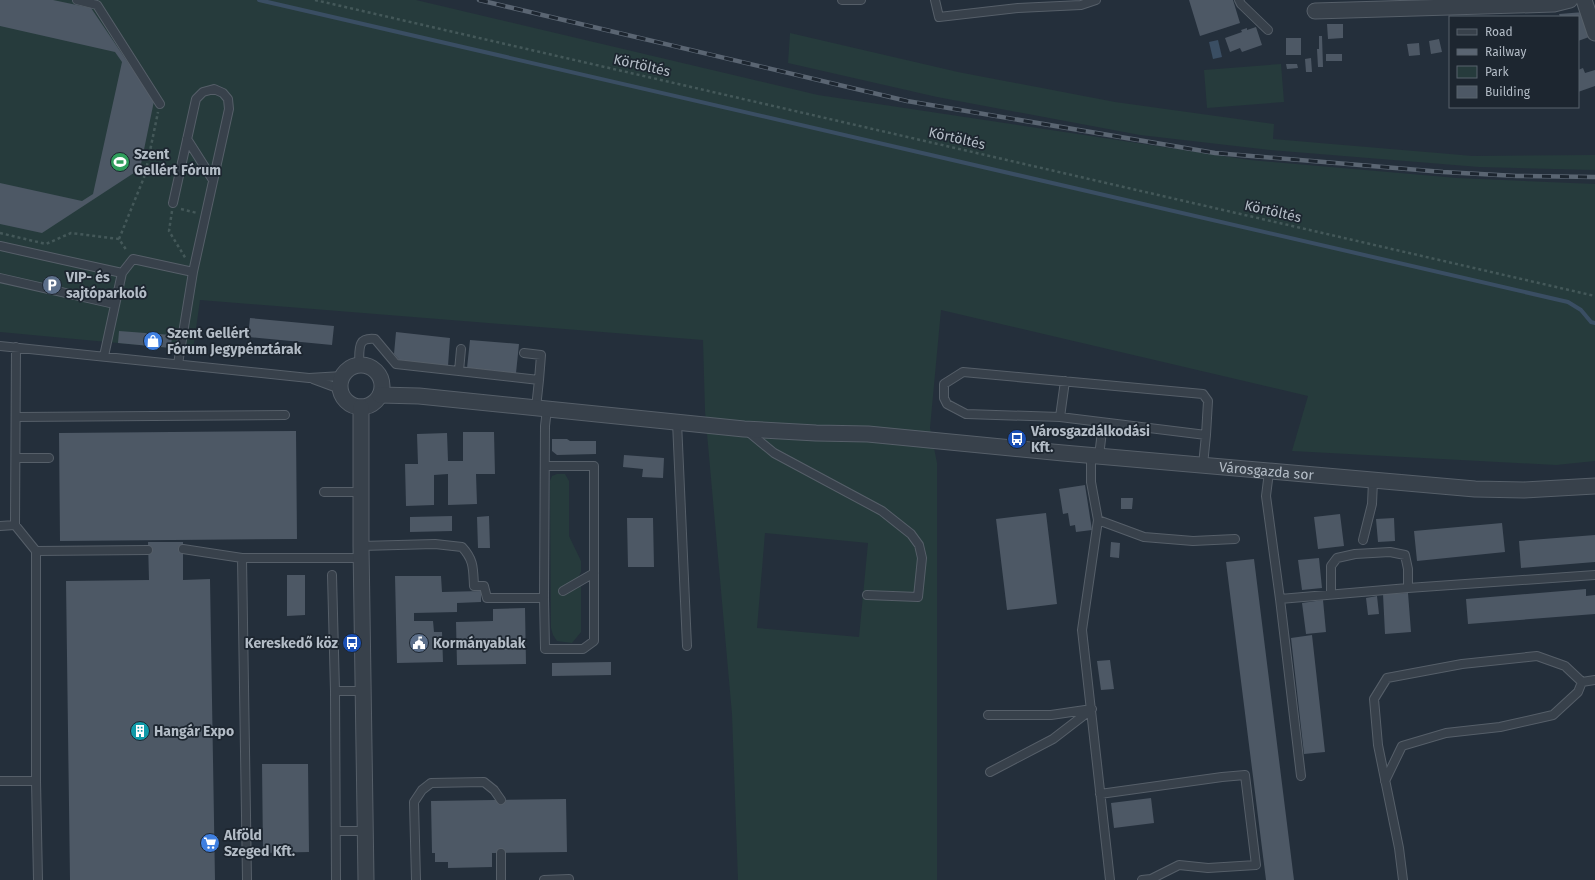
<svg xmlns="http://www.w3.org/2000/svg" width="1595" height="880" viewBox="0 0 1595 880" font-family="'Fira Sans',sans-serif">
	<rect width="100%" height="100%" fill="#242f3b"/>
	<path fill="#263b3c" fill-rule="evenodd" d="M0 0H416L818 95 1250 160 1457 178 1595 184V461L1556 465 1292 451 1308 396 941 310 930 428 937 463V880H738L732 714 705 411 703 340 200 300 193 350 0 332ZM765 533 868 543 859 637 757 628Z
		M790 33 958 72 1115 102 1274 124 1273 139 1473 156 1595 155V170L1479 167 1270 150 1140 135 937 97 788 63Z
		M1281 64 1284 102 1207 108 1204 70Z
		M557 474H565L569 481V536L581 561V572L577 580 560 590 563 596 580 586 581 587V632L572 643 557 641 553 635 551 628 550 481 552 476Z"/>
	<path fill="#3a4e63" d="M1218 40 1222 57 1213 59 1209 42Z"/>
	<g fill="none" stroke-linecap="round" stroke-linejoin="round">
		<path stroke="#3a4e63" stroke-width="4" d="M259 0 1568 302 1581 310 1591 322 1595 323"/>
	</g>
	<path fill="#4d5865" d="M0 0H53L91 8 154 101 140 169 42 233 0 224V183L82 201 93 194 122 62 115 52 0 26Z
		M1189 0H1233L1240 23 1200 36Z
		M1584 12 1592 36 1578 41V17H1560L1559 14Z
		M1327 24H1343V38L1328 39Z
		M1256 27 1262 45 1242 52 1240 48 1230 52 1225 38 1242 32 1241 30 1247 28V30Z
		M1319 36H1322L1323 67H1318L1317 49H1319Z
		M1286 38H1301V55H1286Z
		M1439 39 1442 52 1431 54 1429 41Z
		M1419 43 1420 55 1409 56 1407 44Z
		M1326 54H1342V61H1326Z
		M1311 58 1312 72H1306L1305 59Z
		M1286 64H1297L1298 68 1287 69Z
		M1583 68 1585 73 1595 70V86L1578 92V70Z
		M250 318 334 326 332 345 248 337Z
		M119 331 172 335 171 348 118 343Z
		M396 332 450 338 448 366 401 362 394 354Z
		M470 340 519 344 516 373 467 368Z
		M296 431 297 539 60 541 59 433Z
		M463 432H494L495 474H476L477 504 448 505V474L434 475V505L406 506 405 464H418L417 434 447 433 448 461H463Z
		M552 439H567L570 441H596V454L557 455 552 451Z
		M624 455 664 458 663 478 642 477 643 469 623 467Z
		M1085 485 1092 530 1076 532 1075 525 1070 526 1068 513 1063 514 1059 489Z
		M1121 498H1133L1132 509H1121Z
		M1046 513 1057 604 1007 610 996 519Z
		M1340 514 1344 546 1318 549 1314 517Z
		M452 516V531L410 532V517Z
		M489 516 490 548H478L477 517Z
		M627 518H653L654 567H628Z
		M1394 518 1395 541 1378 542 1376 519Z
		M1502 523 1505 552 1417 561 1414 531Z
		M1595 535V562L1521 568 1519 541Z
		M148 542H183V580L210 579 215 880H70L66 581 149 580Z
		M1111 542 1120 543 1119 558 1110 557Z
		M1319 558 1322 588 1302 590 1298 560Z
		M1254 559 1294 880H1266L1226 562Z
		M287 575H305V615L287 616Z
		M395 576H441L442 592 481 591V602L457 603V612L414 613V621H433L434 632H442L443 662 397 663Z
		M1586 589V596L1595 595V614L1468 624 1466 599Z
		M1408 593 1411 632 1385 634 1383 594Z
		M1377 596 1379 614 1368 615 1366 598Z
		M1323 600 1326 632 1306 634 1302 603Z
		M525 608 526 664 457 665 456 622 493 621V609Z
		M1312 635 1325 752 1304 754 1291 638Z
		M1110 660 1114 689 1101 690 1097 661Z
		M611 662V675L552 676V663Z
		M262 764H308L309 852 263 853Z
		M1151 798 1154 823 1114 828 1111 803Z
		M566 799 567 852 492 853V867L448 868V862H435V853H432L431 801Z"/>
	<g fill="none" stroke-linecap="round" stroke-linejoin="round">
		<g stroke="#565f69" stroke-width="10">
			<path id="lane" d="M77 0 97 5 160 104
				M842 0H861
				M935 0 939 17 1018 8 1081 5 1096 0
				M1239 0 1241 4 1268 30
				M187 139 213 180
				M173 203 196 99 203 92 214 89 223 93 228 99 229 109 193 272
				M0 246 122 273
				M0 278 114 304
				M0 346 309 378 342 376
				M524 353 541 355 539 380
				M104 356 122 273 133 259 193 272 178 364
				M359 365C360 350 356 337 375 339L396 364 539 380 536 408
				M459 371 461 349
				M963 372 1203 394 1208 401 1206 435 1060 417 966 414 947 404 944 398V384Z
				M313 379 340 389
				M17 417 285 415
				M1060 417 1065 381
				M677 422 687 646
				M746 430 774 453 882 511 911 534 919 545 922 558 918 597 867 595
				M1091 456V482L1098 520 1082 630 1110 880
				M1099 456 1103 423
				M16 458H49
				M1203 465 1206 435
				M545 466H594V641L583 649H545L544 598 545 426 547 409
				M1269 472 1266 496 1280 599 1408 588 1595 575
				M324 492H361
				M1098 520 1144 537 1193 541 1235 539
				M15 525 16 347
				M0 526 15 525 36 551V781L38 880
				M1363 540 1372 504 1373 481
				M361 546 435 544 462 547C474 560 473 568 474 586H484L487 598H544
				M183 549 242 558 247 880
				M36 551 148 550
				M242 558H361
				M332 575 335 691 336 880
				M563 591 594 573
				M1331 594V566L1337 558 1355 554 1390 552 1405 555 1408 569V588
				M1280 599 1301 776
				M1582 682 1595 680
				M335 691H363
				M988 715H1051L1092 709 1053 739 990 772
				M0 781H36
				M1385 781 1402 746 1446 733 1500 727 1553 715 1578 692 1582 682 1565 666 1537 656 1462 664 1387 678 1374 699 1378 745 1399 848 1403 880
				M1100 794 1222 777 1245 775 1256 865 1208 868 1179 865 1151 879 1142 880
				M336 831H365
				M501 853V880
				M416 880 414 802 422 790 431 783 484 782 494 790 501 800
				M544 880 569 879"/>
		</g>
		<g stroke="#565f69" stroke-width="17">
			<g id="street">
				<path d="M1584 0 1595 33"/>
				<path d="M1315 11 1554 4 1570 0"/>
				<circle cx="361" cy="386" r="21"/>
				<path id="s1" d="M380 395 419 396 744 429 816 433 868 434 1063 453 1475 489 1524 490 1595 486"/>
				<path d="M361 407V546L366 880"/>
			</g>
		</g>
		<path stroke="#445859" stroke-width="2.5" stroke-dasharray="3 3" stroke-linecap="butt" d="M315 0 1595 296
			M181 209 197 213
			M172 211 169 231 186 259
			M0 233 46 244 71 233 119 239 127 251
			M119 239 145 175 158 112"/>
		<use href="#lane" stroke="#38414b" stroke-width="8"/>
		<use href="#street" stroke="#38414b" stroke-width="15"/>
		<g stroke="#5a6572" stroke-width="4.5">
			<path id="rail" d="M479 0 907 101 1215 153 1443 172 1517 176 1595 177"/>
		</g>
		<use href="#rail" stroke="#1d2630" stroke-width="3" stroke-dasharray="9" stroke-linecap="butt"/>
	</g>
	<defs>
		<g id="stadium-disc" transform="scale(1)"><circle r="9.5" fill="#2e9e5b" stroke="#1d2630"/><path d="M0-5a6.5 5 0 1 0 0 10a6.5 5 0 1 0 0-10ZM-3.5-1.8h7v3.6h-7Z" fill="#fff"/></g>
		<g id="parking-disc" transform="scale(1)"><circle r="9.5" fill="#5c6f8a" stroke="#1d2630"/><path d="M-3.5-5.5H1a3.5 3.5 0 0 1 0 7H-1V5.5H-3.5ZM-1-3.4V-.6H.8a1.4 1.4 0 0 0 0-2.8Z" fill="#fff"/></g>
		<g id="shop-disc" transform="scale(1)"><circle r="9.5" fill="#3f7fe0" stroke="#1d2630"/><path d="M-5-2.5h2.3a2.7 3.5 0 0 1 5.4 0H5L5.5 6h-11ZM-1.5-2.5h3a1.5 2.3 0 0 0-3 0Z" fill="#fff"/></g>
		<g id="bus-disc" transform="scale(1)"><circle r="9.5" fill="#1a4fb4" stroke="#1d2630"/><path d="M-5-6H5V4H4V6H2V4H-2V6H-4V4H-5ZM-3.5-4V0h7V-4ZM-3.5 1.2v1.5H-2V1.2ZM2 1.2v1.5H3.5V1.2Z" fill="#fff"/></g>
		<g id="civic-disc" transform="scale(1)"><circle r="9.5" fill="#5c6f8a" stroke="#1d2630"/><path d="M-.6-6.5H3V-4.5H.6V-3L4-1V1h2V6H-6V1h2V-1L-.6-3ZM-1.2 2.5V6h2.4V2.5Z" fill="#fff"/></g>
		<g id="building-disc" transform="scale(1)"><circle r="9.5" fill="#0f9aa8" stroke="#1d2630"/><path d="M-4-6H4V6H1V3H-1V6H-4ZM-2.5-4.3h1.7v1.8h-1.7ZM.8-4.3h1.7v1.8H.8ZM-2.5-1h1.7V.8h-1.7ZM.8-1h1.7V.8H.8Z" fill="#fff"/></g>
		<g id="supermarket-disc" transform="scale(1)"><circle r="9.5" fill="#3f7fe0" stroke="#1d2630"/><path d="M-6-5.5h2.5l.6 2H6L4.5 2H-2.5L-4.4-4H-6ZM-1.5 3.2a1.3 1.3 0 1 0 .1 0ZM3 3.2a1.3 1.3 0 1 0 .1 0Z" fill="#fff"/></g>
	</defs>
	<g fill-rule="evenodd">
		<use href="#stadium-disc" x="120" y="162"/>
		<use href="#parking-disc" x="52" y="285"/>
		<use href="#shop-disc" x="153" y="341"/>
		<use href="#bus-disc" x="1017" y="439"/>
		<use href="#bus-disc" x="352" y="643"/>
		<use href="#civic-disc" x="419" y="643"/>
		<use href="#building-disc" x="140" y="731"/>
		<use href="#supermarket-disc" x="210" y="843"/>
	</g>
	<g text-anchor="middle" stroke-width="3.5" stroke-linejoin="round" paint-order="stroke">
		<g font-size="14" fill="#b3bcc6" stroke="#1d2630">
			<text transform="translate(642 65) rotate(13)" y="5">Körtöltés</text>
			<text transform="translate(957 138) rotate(13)" y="5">Körtöltés</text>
			<text transform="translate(1273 211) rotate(13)" y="5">Körtöltés</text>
			<text dy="5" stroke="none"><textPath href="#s1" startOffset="890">Városgazda sor</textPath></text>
		</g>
		<g font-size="14" font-weight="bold" fill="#b3bcc6" stroke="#1d2630" text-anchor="start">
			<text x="134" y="159">Szent<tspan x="134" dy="16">Gellért Fórum</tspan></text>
			<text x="66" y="282">VIP- és<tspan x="66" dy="16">sajtóparkoló</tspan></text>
			<text x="167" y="338">Szent Gellért<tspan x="167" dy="16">Fórum Jegypénztárak</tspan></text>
			<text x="1031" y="436">Városgazdálkodási<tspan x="1031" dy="16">Kft.</tspan></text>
			<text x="338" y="648" text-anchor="end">Kereskedő köz</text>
			<text x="433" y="648">Kormányablak</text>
			<text x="154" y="736">Hangár Expo</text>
			<text x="224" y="840">Alföld<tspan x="224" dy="16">Szeged Kft.</tspan></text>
		</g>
	</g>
	<rect x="1449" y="16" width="130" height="92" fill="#1d2630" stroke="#59626c"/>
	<rect x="1457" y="29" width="20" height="6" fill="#38414b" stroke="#59626c"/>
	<text x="1485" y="36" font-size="12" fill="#b3bcc6">Road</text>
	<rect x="1457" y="49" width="20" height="6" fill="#5a6572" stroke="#59626c"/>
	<text x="1485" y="56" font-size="12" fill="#b3bcc6">Railway</text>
	<rect x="1457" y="66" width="20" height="12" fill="#263b3c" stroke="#59626c"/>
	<text x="1485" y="76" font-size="12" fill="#b3bcc6">Park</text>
	<rect x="1457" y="86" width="20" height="12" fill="#4d5865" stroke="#59626c"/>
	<text x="1485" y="96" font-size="12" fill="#b3bcc6">Building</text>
</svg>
